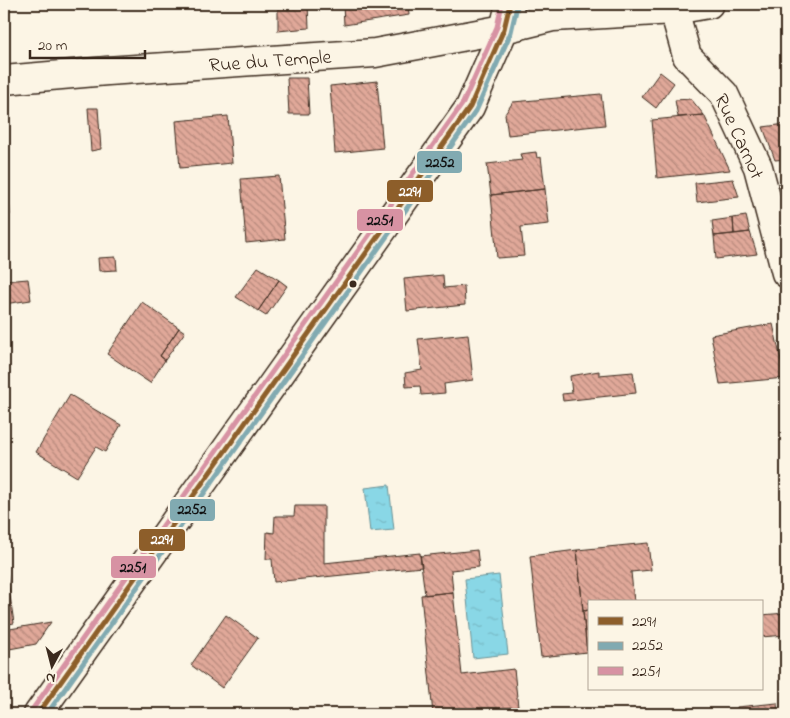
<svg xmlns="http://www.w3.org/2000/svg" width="790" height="718" viewBox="0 0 790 718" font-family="'Indie Flower',sans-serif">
	<defs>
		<pattern id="water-ripples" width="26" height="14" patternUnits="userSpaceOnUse" patternTransform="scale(1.25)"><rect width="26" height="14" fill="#89d7e6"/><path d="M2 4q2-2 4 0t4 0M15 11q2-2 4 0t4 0" fill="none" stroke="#77b9c5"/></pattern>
		<pattern id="building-back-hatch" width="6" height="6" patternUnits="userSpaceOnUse" patternTransform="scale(1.25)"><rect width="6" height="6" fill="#e0a899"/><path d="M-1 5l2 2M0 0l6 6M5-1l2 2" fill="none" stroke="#b7897c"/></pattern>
	</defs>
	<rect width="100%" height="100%" fill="#fcf5e5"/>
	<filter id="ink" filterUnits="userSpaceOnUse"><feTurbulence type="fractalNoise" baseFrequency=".02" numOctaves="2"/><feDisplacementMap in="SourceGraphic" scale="10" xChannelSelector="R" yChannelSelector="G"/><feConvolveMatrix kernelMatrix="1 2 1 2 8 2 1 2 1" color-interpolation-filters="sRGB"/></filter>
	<g filter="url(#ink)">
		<path fill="url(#water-ripples)" stroke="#6a9296" d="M389 485 394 530 370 532 365 488Z
			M499 575 508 654 473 658 465 579Z"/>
		<path fill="url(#building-back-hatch)" stroke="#3b2a1e" d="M79 4H132L80 9Z
			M278 4H308L309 28 278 31Z
			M343 4H408L409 15 344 25Z
			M781 38H786V74Z
			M660 72 674 83 656 108 642 97Z
			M287 78H307L309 114H289Z
			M377 81 383 148 335 153 330 86Z
			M601 94 605 125 508 135 505 114 513 102Z
			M691 99 704 115 678 117 675 100Z
			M88 108H98L101 149 91 151Z
			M704 115 730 170 657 178 652 120Z
			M228 116 232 163 180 168 176 121Z
			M786 124V159L775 160 763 127Z
			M536 152 537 158 541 157 545 189 491 195 487 164 522 160 520 154Z
			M279 176 285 239 246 243 241 179Z
			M4 178H8L10 215 4 216Z
			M733 179 739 197 697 202 695 183Z
			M545 189 549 224 521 227 524 256 497 258 491 195Z
			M746 216 750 232 734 234 733 218Z
			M733 218 734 234 714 236 712 221Z
			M750 232 757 254 716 259 714 236Z
			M116 257 117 270 99 271 98 258Z
			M258 267 279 280 258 311 236 297Z
			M443 275 444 288 464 286 465 305 407 311 404 279Z
			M28 279 31 300 4 304V281Z
			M279 280 287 286 266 316 258 311Z
			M142 302 179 328 160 356 165 360 150 383 107 354Z
			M773 324 785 378 720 384 711 335Z
			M179 328 185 332 165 360 160 356Z
			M468 334 473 380 444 384 445 393 421 395 420 386 406 387 405 373 422 370 418 339Z
			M599 371V375L633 372 636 393 563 401 562 394 572 393 570 376Z
			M70 395 121 425 105 452 96 447 77 477 36 452Z
			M295 506H324V563L420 553 422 567 274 582 272 559H266L267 532 274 533 275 516H294Z
			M648 543 651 570 631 572 634 602H589V610L583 611 577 550Z
			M477 550 479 567 451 570 453 592 425 595 420 556Z
			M577 550 587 652 541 657 530 556Z
			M4 557 9 589 4 590Z
			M9 589 14 623 4 625V590Z
			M453 592 462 675 514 669 518 707 433 714 421 595Z
			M589 610V652H587L583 611Z
			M786 613V635L761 637V615Z
			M226 615 258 638 222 688 191 665Z
			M51 622 36 644 4 650V630Z
			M777 703 778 714H738L737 707Z"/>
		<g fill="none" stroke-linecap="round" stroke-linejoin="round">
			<g stroke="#3b2a1e" stroke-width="31">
				<path id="street" d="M674 10 687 56 724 94 758 167 786 273
					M4 80 107 71 375 53 504 29"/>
			</g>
			<g stroke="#3b2a1e" stroke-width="31">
				<path id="secondary" d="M504 29 553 17 674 10 709 4
					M38 714 470 107 504 29 510 4"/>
			</g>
			<use href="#street" stroke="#fcf5e5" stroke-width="28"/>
			<use href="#secondary" stroke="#fcf5e5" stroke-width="28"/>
			<g stroke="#fcf5e5" stroke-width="9">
				<path id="bus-1" d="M38 714 470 107 504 29 510 4"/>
			</g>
			<g stroke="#fcf5e5" stroke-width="9">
				<path id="bus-2" d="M47 714 476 111 511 32 517 6"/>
			</g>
			<g stroke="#fcf5e5" stroke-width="9">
				<path id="bus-3" d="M32 710 463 103 497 27 502 4"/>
			</g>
			<use href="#bus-1" stroke="#8d5e2a" stroke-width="5"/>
			<use href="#bus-2" stroke="#81aab1" stroke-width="5"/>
			<use href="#bus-3" stroke="#d792a3" stroke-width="5"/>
		</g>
	</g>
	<circle fill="#3b2a1e" stroke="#fcf5e5" stroke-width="2" cx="353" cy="284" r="4.5"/>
	<g text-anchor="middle" stroke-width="4" stroke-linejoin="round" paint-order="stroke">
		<g font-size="20" fill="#3b2a1e" stroke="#fcf5e5">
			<text transform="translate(270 60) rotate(-4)" y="7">Rue du Temple</text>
			<text transform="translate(740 136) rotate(65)" y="7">Rue Carnot</text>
		</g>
	</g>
	<g stroke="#fcf5e5" stroke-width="2">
		<rect x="416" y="150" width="47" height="24" rx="5" fill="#81aab1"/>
		<rect x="386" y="179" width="48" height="24" rx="5" fill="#8d5e2a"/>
		<rect x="356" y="208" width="48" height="24" rx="5" fill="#d792a3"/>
		<rect x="169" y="498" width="47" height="24" rx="5" fill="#81aab1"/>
		<rect x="138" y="528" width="48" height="24" rx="5" fill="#8d5e2a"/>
		<rect x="110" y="555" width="47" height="24" rx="5" fill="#d792a3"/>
	</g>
	<g font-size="14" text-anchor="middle" font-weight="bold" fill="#fff">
		<text x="410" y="196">2291</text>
		<text x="162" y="544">2291</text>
	</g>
	<g font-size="14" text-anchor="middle" font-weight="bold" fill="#111">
		<text x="440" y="167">2252</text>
		<text x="380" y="225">2251</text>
		<text x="192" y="514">2252</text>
		<text x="133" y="572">2251</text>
	</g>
	<rect width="790" height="718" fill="none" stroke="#fcf5e5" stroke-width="20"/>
	<rect x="10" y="10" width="770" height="698" fill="none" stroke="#3b2a1e" stroke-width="2" filter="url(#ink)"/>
	<rect x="588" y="600" width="175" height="90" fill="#fcf5e5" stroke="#afa495"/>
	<rect x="598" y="617" width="25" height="8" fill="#8d5e2a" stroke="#afa495"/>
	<text x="632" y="626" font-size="15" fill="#3b2a1e">2291</text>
	<rect x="598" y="642" width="25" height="8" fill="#81aab1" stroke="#afa495"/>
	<text x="632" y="650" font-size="15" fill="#3b2a1e">2252</text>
	<rect x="598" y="667" width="25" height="8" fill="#d792a3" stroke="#afa495"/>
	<text x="632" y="676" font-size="15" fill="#3b2a1e">2251</text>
	<g transform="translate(52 666) rotate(187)" stroke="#fcf5e5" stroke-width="4" paint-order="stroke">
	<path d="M0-4L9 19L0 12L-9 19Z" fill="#3b2a1e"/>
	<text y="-8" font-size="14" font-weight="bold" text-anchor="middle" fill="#3b2a1e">N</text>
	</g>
	<path d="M30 50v8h115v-8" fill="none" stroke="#3b2a1e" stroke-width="2.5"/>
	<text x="38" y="50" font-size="15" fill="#3b2a1e" stroke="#fcf5e5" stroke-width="4" paint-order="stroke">20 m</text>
</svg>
